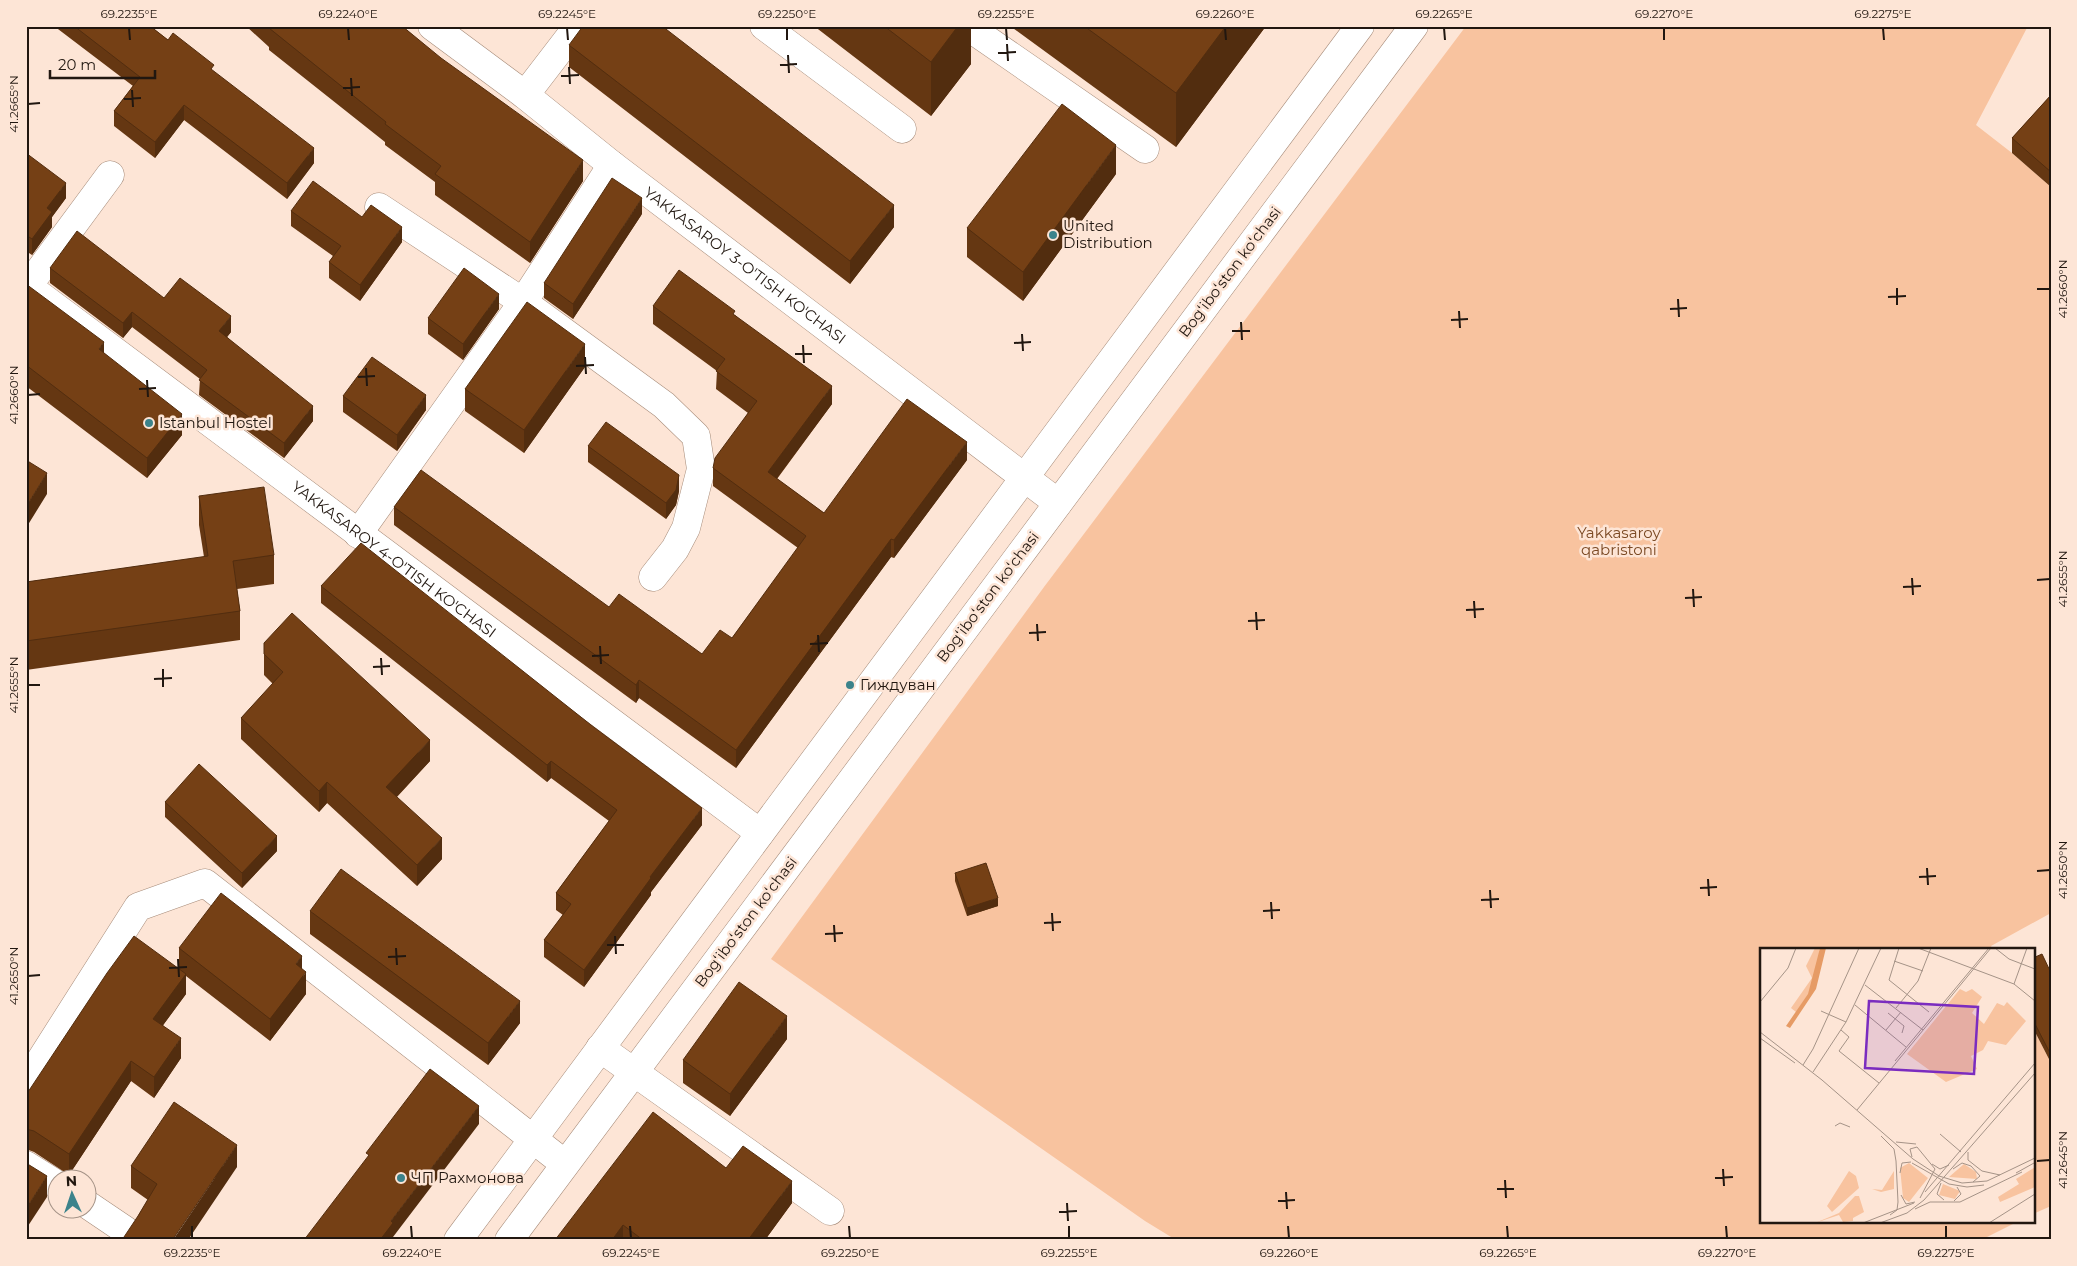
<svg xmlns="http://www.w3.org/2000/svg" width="2077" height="1266" viewBox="0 0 2077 1266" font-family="Montserrat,sans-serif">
	<rect width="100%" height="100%" fill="#fde5d6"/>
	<path fill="#f8c39f" d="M1466 26H2028L1976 125 2012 153 2051 187V913L1991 946 1993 950H1761V1222H2017L1981 1240H1176L1145 1221 771 959 1044 587Z
		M2033 1028 2051 1063V1206L2033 1214Z"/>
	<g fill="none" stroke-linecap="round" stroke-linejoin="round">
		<g stroke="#a78c7a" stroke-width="29">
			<g id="minor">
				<path id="s1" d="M432 26 525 95 612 165 1058 503"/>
				<path d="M764 26 902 129"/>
				<path d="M967 26 1145 149"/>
				<path d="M525 95 578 26"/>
				<path d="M379 207 523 302 664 405 696 436 701 469 686 528 675 549 653 577"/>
				<path id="s2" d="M26 285 760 833"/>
				<path d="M28 286 110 175"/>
				<path d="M358 534 523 302 612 165"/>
				<path d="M600 1048 830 1211"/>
				<path d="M26 1083 138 907 205 883 565 1164"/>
				<path d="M26 1165 58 1185"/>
				<path d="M88 1205 125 1230"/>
				<path d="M458 1240 1360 26"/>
				<path d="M509 1240 1414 26"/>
			</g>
		</g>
		<use href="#minor" stroke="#fff" stroke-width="28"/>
	</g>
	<path fill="#653712" d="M54 26H150L168 40 214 72 314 163 287 199 184 120 155 158 114 126V111L133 86Z
		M246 26H402L583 181 530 263 435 195V182L385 145V142L269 50V47Z
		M814 26H971V64L931 116Z
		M1010 26H1266L1176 147Z
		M569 45 894 227 850 284 569 67Z
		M2051 95V187L2012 153V138Z
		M26 153 66 198 52 217V227L32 255 26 251Z
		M1116 174 1023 301 967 257V228Z
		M291 211 362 217 402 242 360 301 329 278V262L333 256 291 226Z
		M642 214 573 319 544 298V283Z
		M50 268 164 298 231 332 227 337 313 421 284 458 199 395 200 379 132 327 123 338 50 283Z
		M26 284 104 353 182 435 147 478 26 386Z
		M653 306 735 315 832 404 777 479 824 513 967 460 894 558 891 557 736 768 639 698 636 703 394 525V507L609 607 702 654 732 638 798 548 713 486V468L748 413 716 389 717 371 653 324Z
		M499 309 463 360 428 334V318Z
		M585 367 524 453 465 411V389Z
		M343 396 426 410 397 451 343 412Z
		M588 446 679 491 676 505 666 519 588 462Z
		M199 496 274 555V584L237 589 240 611V640L26 670V582L204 557 199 525Z
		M321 586 702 825 651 892V895L584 987 544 957V940L563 915 556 910V893L609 821 551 778 547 782 321 603Z
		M264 643 430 761 397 797 442 859 417 886 327 803 319 812 241 739V718L273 684 264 675Z
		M165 802 277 851 242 888 165 817Z
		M955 873 998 906 967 916 955 881Z
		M310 911 520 1023 488 1065 310 934Z
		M179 948 302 968 306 994 270 1041 186 976V994L163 1025 181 1058 154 1098 131 1081 69 1175 34 1152 26 1149V1095L179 969Z
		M2033 958 2051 973V1063L2033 1028Z
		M787 1039 730 1116 683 1083V1060Z
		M131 1166 237 1167 138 1216 148 1200 131 1188Z
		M726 1168 792 1203 765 1240H555Z"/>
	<path fill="#522d0f" d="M958 26H971V64L931 116V62Z
		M1226 26H1266L1176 147V93Z
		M184 105V120L155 158V142Z
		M1116 145V174L1023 301V272Z
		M314 148V163L287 199V183Z
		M583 160V181L530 263V242Z
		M66 183V198L52 217V227L32 255V239L47 208Z
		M642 198V214L573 319V304Z
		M894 205V227L850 284V261Z
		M402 227V242L360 301V285Z
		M499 294V309L463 360V344Z
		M132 312V327L123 338V323Z
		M231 316V332L219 347V331Z
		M104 342V363L99 349Z
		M585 344V367L524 453V430Z
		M832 386V404L768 490V472Z
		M426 395V410L397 451V435Z
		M313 406V421L284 458V443Z
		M182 414V435L147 478V458Z
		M967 442V460L894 558V540Z
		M47 473V494L26 528V507Z
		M679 475V491L676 505 666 519V503Z
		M891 539V557L736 768V750Z
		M639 680V698L636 703V685Z
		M430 740V761L386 808V787Z
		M551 761V778L547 782V765Z
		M327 782V803L319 812V791Z
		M702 808V825L651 892V895L584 987V970L650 877Z
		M277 836V851L242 888V873Z
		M442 838V859L417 886V865Z
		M998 898V906L967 916V908Z
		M302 956V978L306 972V994L270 1041V1019L296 964Z
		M186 974V994L153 1039V1019Z
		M520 1001V1023L488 1065V1043Z
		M787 1016V1039L730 1116V1094Z
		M181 1038V1058L154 1098V1077Z
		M131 1061V1081L69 1175V1154Z
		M479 1106V1124L393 1237V1240H380L391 1221Z
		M237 1145V1167L188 1240H173Z
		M47 1176V1197L26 1229V1209Z
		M792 1181V1203L765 1240H748Z
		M623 1225V1240H612Z"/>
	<path fill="#754015" stroke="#522d0f" d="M74 26H150L168 40 173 33 214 65 211 69 314 148 287 183 184 105 155 142 114 111 140 77Z
		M270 26H402L441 58 583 160 530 242 435 174 441 166 385 124 386 122 269 28Z
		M583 26H662L894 205 850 261 569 45Z
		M884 26H958L931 62Z
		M1084 26H1226L1176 93Z
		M2051 95V172L2012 138Z
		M1062 104 1116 145 1023 272 967 228Z
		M26 153 66 183 47 208 52 212 32 239 26 235Z
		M612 178 642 198 573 304 544 283Z
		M313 181 362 217 371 205 402 227 360 285 329 262 341 246 291 211Z
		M77 231 164 298 180 278 231 316 219 331 313 406 284 443 199 380 207 370 132 312 123 323 50 268Z
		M464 268 499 294 463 344 428 318Z
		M679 270 735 311 733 314 832 386 768 472 824 513 907 399 967 442 894 540 891 539 736 750 639 680 636 685 394 507 421 470 609 607 619 594 702 654 720 630 732 638 806 536 713 468 715 458 757 401 716 371 725 359 653 306Z
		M26 284 104 342 99 349 182 414 147 458 26 365Z
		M527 302 585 344 524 430 465 389Z
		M372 357 426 395 397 435 343 396Z
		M606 422 679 475 676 490 666 503 588 446Z
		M26 460 47 473 26 507Z
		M264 487 274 555 233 561 240 611 26 641V582L208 556 199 496Z
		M361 543 591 725 702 808 650 877 651 878 584 970 544 940 571 904 556 893 617 810 551 761 547 765 321 586Z
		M292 613 430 740 386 787 442 838 417 865 327 782 319 791 241 718 283 672 264 654V643Z
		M199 764 277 836 242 873 165 802Z
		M986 863 998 898 967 908 955 873Z
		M341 869 520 1001 488 1043 310 911Z
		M221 893 302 956 296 964 306 972 270 1019 179 948Z
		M134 936 186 974 153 1019 181 1038 154 1077 131 1061 69 1154 34 1131 26 1129V1095L107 973Z
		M2042 954 2051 973V1055L2033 1020V958Z
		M739 982 787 1016 730 1094 683 1060Z
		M430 1069 479 1106 391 1221 393 1223 380 1240H304L369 1155 366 1153Z
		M174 1102 237 1145 173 1239 174 1240H122L138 1216 157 1184 131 1166Z
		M653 1112 726 1168 743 1146 792 1181 748 1240H643L623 1225 612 1240H555Z
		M26 1163 47 1176 26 1209Z"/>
	<path fill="none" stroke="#211710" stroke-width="2" d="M129 28 130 40M348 28 349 40M567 28 568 40M787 28V40M1006 28 1007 40M1225 28 1226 40M1444 28 1445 40M1664 28V40M1883 28 1884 40M1007 44 1008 61M998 53 1016 52M788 55 789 73M780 65 797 64M569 67 570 84M561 76 579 75M351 78 352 96M343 88 360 87M132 90 133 107M124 99 141 98M28 104 40 103M1897 288V305M2037 289H2050M1888 297 1906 296M1678 299 1679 317M1670 309 1687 308M1459 311 1460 328M1451 320 1468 319M1241 322 1242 340M1232 331H1250M1022 334 1023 351M1014 343 1031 342M803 345 804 363M795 354H812M585 357 586 374M576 366 594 365M366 368 367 386M358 377 375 376M147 380 148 397M139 389 156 388M28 395 40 394M1912 578 1913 595M2037 580 2050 579M1903 587 1921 586M1693 589 1694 607M1685 598 1702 597M1474 601 1475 618M1466 610 1484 609M1256 612 1257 630M1248 621 1265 620M1037 624 1038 641M1029 633 1046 632M818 635 819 652M810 644 828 643M600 646 601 664M592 656 609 655M381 658 382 675M373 667 390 666M163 669V687M154 679 172 678M28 685H40M1927 868 1928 885M2037 871 2050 870M1919 877 1936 876M1708 879 1709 896M1700 888 1717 887M1490 890 1491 908M1481 900 1499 899M1271 902 1272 919M1263 911 1280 910M1052 913 1053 931M1044 923 1061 922M834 925 835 942M825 934 843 933M615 936 616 954M607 945H624M396 948 397 965M388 957 406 956M178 959 179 977M169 968 187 967M28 976 40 975M2037 1161 2050 1160M1723 1169 1724 1186M1715 1178 1733 1177M1505 1180 1506 1198M1497 1189H1514M1286 1192 1287 1209M1278 1201 1295 1200M1067 1203 1068 1221M1059 1212 1077 1211M192 1226V1238M411 1226 412 1238M630 1226 631 1238M849 1226 850 1238M1069 1226V1238M1288 1226 1289 1238M1507 1226 1508 1238M1726 1226 1727 1238M1946 1226V1238"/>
	<g fill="#3c838b" stroke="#fde5d6" stroke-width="2">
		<circle cx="1053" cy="235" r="5"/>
		<circle cx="149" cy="423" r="5"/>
		<circle cx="850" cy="685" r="5"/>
		<circle cx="401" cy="1178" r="5"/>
	</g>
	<g text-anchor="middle" stroke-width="5" stroke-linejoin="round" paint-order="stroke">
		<g font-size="15" fill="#211710" stroke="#fde5d6" text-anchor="start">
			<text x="1063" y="231">United<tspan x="1063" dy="17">Distribution</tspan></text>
			<text x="159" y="428">Istanbul Hostel</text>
			<text x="860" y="690">Гиждуван</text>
			<text x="411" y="1183">ЧП Рахмонова</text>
		</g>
		<g font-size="15" fill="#211710" stroke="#fde5d6">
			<text dy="5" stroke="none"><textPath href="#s1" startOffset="394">YAKKASAROY 3-O'TISH KO'CHASI</textPath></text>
			<text transform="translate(1230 272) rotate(-53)" y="5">Bogʻiboʻston koʻchasi</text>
			<text dy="5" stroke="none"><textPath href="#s2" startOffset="459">YAKKASAROY 4-O'TISH KO'CHASI</textPath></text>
			<text transform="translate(988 597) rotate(-53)" y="5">Bogʻiboʻston koʻchasi</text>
			<text transform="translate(746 922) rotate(-53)" y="5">Bogʻiboʻston koʻchasi</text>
		</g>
		<g font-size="15" fill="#7b4923" stroke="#fde5d6">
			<text x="1619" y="538">Yakkasaroy<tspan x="1619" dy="17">qabristoni</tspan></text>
		</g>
	</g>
	<g transform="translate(1760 948)">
		<rect width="275" height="275" fill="#fde5d6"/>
		<path d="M55 0H60L55 31 46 53 36 64 31 60 52 30 46 18ZM200 41 206 44 212 41 222 49 212 65 224 76 237 55 244 58 247 54 266 73 246 97 228 93 223 102 211 108 217 121 186 134 147 106ZM149 215 168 230 149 254 143 250 140 220ZM204 216 216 224 217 231 189 229ZM275 219V239L240 254 238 249 259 236 256 231ZM89 223 96 228 99 240 72 264 67 258ZM134 223V241L121 244 112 241 122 242ZM183 236 200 243 195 251 179 247ZM95 248H99L104 264 93 270V273L83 274 79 267 55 275 79 265Z" fill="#f8c39f"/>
		<path d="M60 0H66L56 41 30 80 26 78 48 46Z" fill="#e69b65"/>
		<path fill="none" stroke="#a59387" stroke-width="1" d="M139 0 129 32 169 64M158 0 254 36 275 53M235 0 249 11 275 21M134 13 163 23M254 36 267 0M105 37 163 82M0 54 28 20 36 0M95 57 146 99M136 60 158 33 171 0M61 63 86 74M128 65 144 78 142 85M81 82 89 89 79 103 119 135M126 82 141 64M0 84 62 132 153 211 179 228 202 235 227 233 275 210M0 90 35 115M135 113 229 0M43 117 53 101 99 0M53 124 86 74 121 0M97 162 231 0M75 178 80 175 90 179M180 186 201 204M121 188 134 201 136 213 138 254 137 262 130 267M136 194 156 196M208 204V212L222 223 240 227M152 209 150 201 157 199 175 221 160 250M152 215 189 236 207 239 224 237M172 216 180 221 189 217M193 221 202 215 211 218 220 228 213 234M140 225 142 215 151 214M256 225 274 215M181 235 177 246 184 252M165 244 275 115M141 247 146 256 155 254M194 253 201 246 197 239M155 261 170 254H200L262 224M103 275 154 255M120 275 147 265 164 252 275 125M229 275 275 246"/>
		<path fill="#7b2cbf" fill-opacity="0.15" stroke="#7b2cbf" stroke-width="2.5" d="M109 53 218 59 214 126 105 120Z"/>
		<rect width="275" height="275" fill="none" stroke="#211710" stroke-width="2.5"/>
	</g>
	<rect width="2077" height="1266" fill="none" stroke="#fde5d6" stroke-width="55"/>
	<g transform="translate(72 1194) rotate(357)"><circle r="24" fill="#fde5d6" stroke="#a59387"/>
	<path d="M0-4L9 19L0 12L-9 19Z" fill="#3c838b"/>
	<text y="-8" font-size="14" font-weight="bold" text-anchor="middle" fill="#211710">N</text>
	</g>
	<path d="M50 70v8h105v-8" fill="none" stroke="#211710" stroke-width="2.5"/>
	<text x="58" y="70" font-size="15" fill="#211710" stroke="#fde5d6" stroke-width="4" paint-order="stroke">20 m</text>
	<rect x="28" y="28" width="2022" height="1210" fill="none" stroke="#211710" stroke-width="2"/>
	<g font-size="12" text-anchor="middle" fill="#211710">
		<text x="129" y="18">69.2235°E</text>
		<text x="348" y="18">69.2240°E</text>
		<text x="567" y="18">69.2245°E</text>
		<text x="787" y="18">69.2250°E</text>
		<text x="1006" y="18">69.2255°E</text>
		<text x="1225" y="18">69.2260°E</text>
		<text x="1444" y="18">69.2265°E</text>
		<text x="1664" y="18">69.2270°E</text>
		<text x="1883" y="18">69.2275°E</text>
		<text transform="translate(14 104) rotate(-90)" y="4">41.2665°N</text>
		<text transform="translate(2063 289) rotate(-90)" y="4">41.2660°N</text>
		<text transform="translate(14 395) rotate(-90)" y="4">41.2660°N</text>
		<text transform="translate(2063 579) rotate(-90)" y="4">41.2655°N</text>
		<text transform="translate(14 685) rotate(-90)" y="4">41.2655°N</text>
		<text transform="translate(2063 870) rotate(-90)" y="4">41.2650°N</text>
		<text transform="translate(14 976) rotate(-90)" y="4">41.2650°N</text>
		<text transform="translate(2063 1160) rotate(-90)" y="4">41.2645°N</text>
		<text x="192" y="1257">69.2235°E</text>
		<text x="412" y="1257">69.2240°E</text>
		<text x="631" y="1257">69.2245°E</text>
		<text x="850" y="1257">69.2250°E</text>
		<text x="1069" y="1257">69.2255°E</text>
		<text x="1289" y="1257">69.2260°E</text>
		<text x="1508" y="1257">69.2265°E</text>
		<text x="1727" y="1257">69.2270°E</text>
		<text x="1946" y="1257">69.2275°E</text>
	</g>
</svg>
